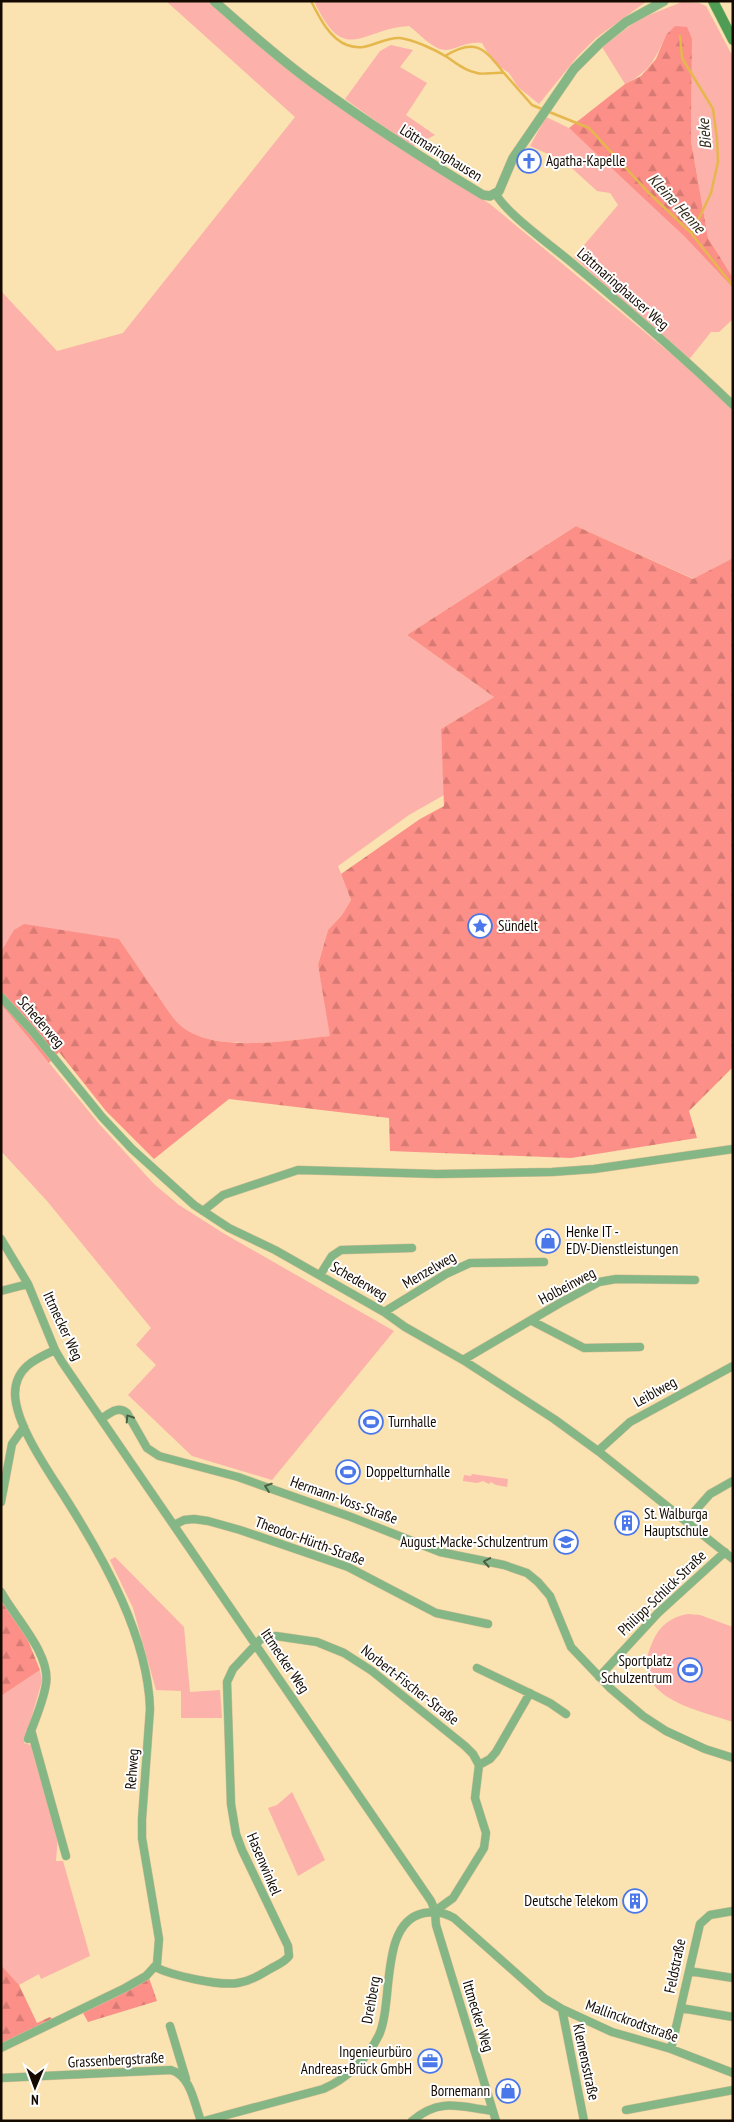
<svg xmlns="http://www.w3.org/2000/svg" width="734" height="2122" viewBox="0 0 734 2122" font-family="'PT Sans Narrow',sans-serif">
	<defs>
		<pattern id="forest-firs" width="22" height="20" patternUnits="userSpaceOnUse" patternTransform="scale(1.25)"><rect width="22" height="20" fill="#fc8f87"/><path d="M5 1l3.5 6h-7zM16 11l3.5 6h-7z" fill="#d77a73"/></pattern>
	</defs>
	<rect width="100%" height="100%" fill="#fae2b1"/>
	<path fill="#fcb1aa" d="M166 1H207L265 51 337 106 490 204 733 405V558L694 579 576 526 407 635 494 697 441 729 444 795 409 815 338 866 351 900 342 915 328 930 318 965 331 1036C288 1040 207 1056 176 1021 169 1013 164 1004 158 996 145 977 132 958 119 939L1 952V291L57 351 123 333 295 117Z
		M314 1H647L596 38 577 57 539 104 518 87 509 73 493 62 482 43C466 41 458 49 446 50 433 50 419 33 409 26 360 29 345 67 314 1Z
		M682 2 699 3 706 6 733 57V278L708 238 691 141 692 39 666 35C655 60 649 72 625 84L602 47 639 19Z
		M391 45 413 50 400 67 427 83 406 115 435 135 412 147 345 99 380 51Z
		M546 117 569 128 634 187 684 236 733 288V319L719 332H711L687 362 574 257 618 205 610 193 597 191 564 161 530 146Z
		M1 1004 100 1125 154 1184 179 1205 223 1233 394 1331 272 1480 192 1456 128 1395 156 1365 136 1345 151 1328 47 1201 1 1151Z
		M472 1474 508 1479 507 1487 496 1485 491 1482 489 1484 483 1481 477 1483 463 1481 464 1475 471 1476Z
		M115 1557 184 1627 190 1692 220 1690 222 1718H181V1691L156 1690 133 1608 110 1560Z
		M688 1614 700 1615 733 1627V1722C695 1709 626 1697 653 1641 660 1625 671 1617 688 1614Z
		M40 1670 42 1681 24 1743 34 1746 58 1835 56 1861H63L90 1956 41 1979 39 1974 19 1985 1 1965V1696Z
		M292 1792 325 1860 298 1876 268 1808 277 1805Z"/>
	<path fill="url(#forest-firs)" d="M675 26 687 27 692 39 691 141 708 238 733 278V288L684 236 569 128 625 84 641 76 656 59 666 35Z
		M576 526 693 579 733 558V1067L689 1111 697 1138 571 1158 390 1151 389 1118 229 1099 154 1159 106 1111 59 1052 49 1063 1 1004V952L14 930 24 924 119 939C132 958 145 977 158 996 164 1004 169 1013 176 1021 207 1056 288 1040 330 1036L318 965 328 930 342 915 351 900 341 874 420 819 444 806 441 729 494 697 407 635Z
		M1 1600 27 1638 40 1670 1 1696Z
		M1 1965 19 1985 37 2023 50 2017 54 2020 1 2044Z
		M149 1978 157 2001 88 2022 82 2011Z"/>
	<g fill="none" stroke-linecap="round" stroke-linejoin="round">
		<path stroke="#e5b74d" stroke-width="2.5" d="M311 1C319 17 330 39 347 45 368 53 380 37 400 38 414 40 434 49 447 57 456 63 465 71 477 73 482 75 496 72 504 73L532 105 589 128 647 191 691 233 733 286
			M680 36 682 58 713 109 717 139 718 162 711 193 692 233
			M445 56C474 38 484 47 503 72"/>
		<g stroke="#d5bf95" stroke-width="9">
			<path id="minor" d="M496 194C506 214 559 251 578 268 631 312 683 357 733 405
				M1 997 33 1032 102 1117 132 1149 194 1205 229 1228 275 1250 384 1312 405 1327 463 1360 554 1419 598 1451 733 1559
				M203 1211 223 1195 298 1170 437 1174 552 1172 594 1169 733 1149
				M1 1239 28 1284 55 1350 62 1362 431 1901 435 1911 436 1925 496 2121
				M320 1275 332 1256 341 1250 412 1248
				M1 1291 28 1284
				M384 1312 446 1274 470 1263 544 1262
				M532 1321 584 1348 640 1347
				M463 1360 560 1303 599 1282 616 1279 695 1280
				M101 1419C109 1414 117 1405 127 1413L147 1448 159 1456 238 1477 351 1517 440 1552 504 1565 527 1573 538 1582 550 1596 571 1647 610 1688 643 1716 666 1731 705 1749 733 1758
				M598 1451 630 1422 733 1366
				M1 1502 12 1444 24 1427
				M686 1521 710 1494 733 1481
				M174 1525 184 1520 194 1519 208 1521 240 1530 348 1567 436 1613 488 1624
				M1 1592C15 1618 51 1654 46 1684 43 1703 34 1722 28 1739
				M477 1668 550 1703 566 1714
				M599 1677 658 1613 725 1552
				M31 1730 66 1856
				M435 1911 453 1898 484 1848 486 1833 475 1798 479 1765 490 1759 496 1752 530 1693
				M155 1967C173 1976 219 1986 238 1983 250 1981 260 1975 270 1969 277 1965 285 1962 289 1956L288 1946 242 1850 236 1834 231 1804 227 1682 233 1669 261 1639 276 1636 317 1642 344 1653 372 1671 465 1746 473 1754 479 1765
				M689 1971 733 1978
				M681 2008 733 2017
				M562 2009 584 2121
				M170 2026 186 2079
				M1 2048 125 1988 146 1976 157 1964 159 1939 142 1838V1819L150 1709C148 1637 104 1559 66 1499 49 1472 16 1426 15 1394 15 1368 35 1359 55 1350
				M671 2049 700 1924 710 1915 733 1911
				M1 2078 171 2070C191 2076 194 2103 201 2121
				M626 2110 733 2090
				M204 2121 323 2089C347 2079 367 2059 379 2035 394 2002 379 1922 424 1913 435 1911 444 1912 454 1918L544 1998 562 2009 612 2032 671 2049 733 2073
				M412 2121C440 2097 460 2107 493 2111"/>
		</g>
		<g stroke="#d5bf95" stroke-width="10">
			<path id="tertiary" d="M214 1C247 30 279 59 314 84 369 124 425 160 483 195L490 196 499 191 513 158 574 69 600 43 626 22 664 1"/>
		</g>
		<g stroke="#d5bf95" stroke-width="11">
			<path id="secondary" d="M713 1 733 40"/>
		</g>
		<use href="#minor" stroke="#84b686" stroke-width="8"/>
		<use href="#tertiary" stroke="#84b686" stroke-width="9"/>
		<use href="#secondary" stroke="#4f9d55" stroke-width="10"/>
	</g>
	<defs><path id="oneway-chevron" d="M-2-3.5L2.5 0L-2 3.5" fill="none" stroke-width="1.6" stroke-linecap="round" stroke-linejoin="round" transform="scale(1.25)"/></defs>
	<g stroke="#4c6043">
		<use href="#oneway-chevron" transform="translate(129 1418) rotate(-123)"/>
		<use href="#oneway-chevron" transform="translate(268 1487) rotate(-161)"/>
		<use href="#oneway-chevron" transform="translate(487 1562) rotate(-170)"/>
	</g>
	<defs>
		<g id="church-ring" transform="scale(1.25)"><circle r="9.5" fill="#fff" stroke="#4a77e9" stroke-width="1.5"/><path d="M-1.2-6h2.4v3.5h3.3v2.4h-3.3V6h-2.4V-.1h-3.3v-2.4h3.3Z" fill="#4a77e9"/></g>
		<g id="sight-ring" transform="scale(1.25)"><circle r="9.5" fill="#fff" stroke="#4a77e9" stroke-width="1.5"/><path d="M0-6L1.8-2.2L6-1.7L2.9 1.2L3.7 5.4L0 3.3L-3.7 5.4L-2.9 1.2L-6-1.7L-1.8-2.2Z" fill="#4a77e9"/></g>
		<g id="shop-ring" transform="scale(1.25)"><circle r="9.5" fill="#fff" stroke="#4a77e9" stroke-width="1.5"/><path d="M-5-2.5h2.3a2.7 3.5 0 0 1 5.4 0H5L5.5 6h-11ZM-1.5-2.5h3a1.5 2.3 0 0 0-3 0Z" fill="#4a77e9"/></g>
		<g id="stadium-ring" transform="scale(1.25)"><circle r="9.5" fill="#fff" stroke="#4a77e9" stroke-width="1.5"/><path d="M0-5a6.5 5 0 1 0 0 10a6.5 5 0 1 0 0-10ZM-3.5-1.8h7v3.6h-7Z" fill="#4a77e9"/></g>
		<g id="building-ring" transform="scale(1.25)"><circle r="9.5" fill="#fff" stroke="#4a77e9" stroke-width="1.5"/><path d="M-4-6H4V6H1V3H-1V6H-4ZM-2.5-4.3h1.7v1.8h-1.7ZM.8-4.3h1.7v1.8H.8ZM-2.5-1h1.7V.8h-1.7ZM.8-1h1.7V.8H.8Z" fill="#4a77e9"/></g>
		<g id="school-ring" transform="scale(1.25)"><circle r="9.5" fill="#fff" stroke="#4a77e9" stroke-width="1.5"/><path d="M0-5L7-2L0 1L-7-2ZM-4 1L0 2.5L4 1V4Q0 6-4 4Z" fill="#4a77e9"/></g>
		<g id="office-ring" transform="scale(1.25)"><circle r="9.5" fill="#fff" stroke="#4a77e9" stroke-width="1.5"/><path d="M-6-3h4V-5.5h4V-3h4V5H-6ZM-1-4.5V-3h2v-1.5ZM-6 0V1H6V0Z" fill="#4a77e9"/></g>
	</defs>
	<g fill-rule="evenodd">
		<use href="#church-ring" x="529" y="161"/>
		<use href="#sight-ring" x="480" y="926"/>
		<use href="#shop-ring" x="548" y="1241"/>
		<use href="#stadium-ring" x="371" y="1422"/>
		<use href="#stadium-ring" x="348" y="1472"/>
		<use href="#building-ring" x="627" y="1523"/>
		<use href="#school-ring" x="566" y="1542"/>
		<use href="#stadium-ring" x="690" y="1670"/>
		<use href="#building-ring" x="635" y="1901"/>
		<use href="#office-ring" x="430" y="2061"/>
		<use href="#shop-ring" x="508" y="2091"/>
	</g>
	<g text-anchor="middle" stroke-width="4" stroke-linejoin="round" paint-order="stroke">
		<g font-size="15" fill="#140a00" stroke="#fff">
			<text transform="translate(441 153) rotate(32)" y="5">Löttmaringhausen</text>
			<text transform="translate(623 289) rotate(41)" y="5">Löttmaringhauser Weg</text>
			<text transform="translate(41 1022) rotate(49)" y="5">Schederweg</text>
			<text transform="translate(429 1270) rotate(-30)" y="5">Menzelweg</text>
			<text transform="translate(359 1281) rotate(30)" y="5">Schederweg</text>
			<text transform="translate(567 1286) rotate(-28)" y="5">Holbeinweg</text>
			<text transform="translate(63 1326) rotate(65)" y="5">Ittmecker Weg</text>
			<text transform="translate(655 1392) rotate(-29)" y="5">Leiblweg</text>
			<text transform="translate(344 1500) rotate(20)" y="5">Hermann-Voss-Straße</text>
			<text transform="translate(310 1541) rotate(20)" y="5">Theodor-Hürth-Straße</text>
			<text transform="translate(662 1593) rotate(-44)" y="5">Philipp-Schlick-Straße</text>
			<text transform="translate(285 1661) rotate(56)" y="5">Ittmecker Weg</text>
			<text transform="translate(410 1685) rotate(38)" y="5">Norbert-Fischer-Straße</text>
			<text transform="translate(132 1769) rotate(-86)" y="5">Rehweg</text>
			<text transform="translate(264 1864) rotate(67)" y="5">Hasenwinkel</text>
			<text transform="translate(675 1966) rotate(-78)" y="5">Feldstraße</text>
			<text transform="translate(371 2000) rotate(-80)" y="5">Drehberg</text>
			<text transform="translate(478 2016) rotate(73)" y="5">Ittmecker Weg</text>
			<text transform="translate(632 2021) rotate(20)" y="5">Mallinckrodtstraße</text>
			<text transform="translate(116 2060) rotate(-3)" y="5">Grassenbergstraße</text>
			<text transform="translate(586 2062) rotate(78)" y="5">Klemensstraße</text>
		</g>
		<g font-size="15" fill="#140a00" stroke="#fff" text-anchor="start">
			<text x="546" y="166">Agatha-Kapelle</text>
			<text x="498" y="931">Sündelt</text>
			<text x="566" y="1237">Henke IT -<tspan x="566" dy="17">EDV-Dienstleistungen</tspan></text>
			<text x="388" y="1427">Turnhalle</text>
			<text x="366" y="1477">Doppelturnhalle</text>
			<text x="644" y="1519">St. Walburga<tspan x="644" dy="17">Hauptschule</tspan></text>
			<text x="548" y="1547" text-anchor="end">August-Macke-Schulzentrum</text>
			<text x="672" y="1666" text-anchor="end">Sportplatz<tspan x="672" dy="17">Schulzentrum</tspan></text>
			<text x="618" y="1906" text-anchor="end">Deutsche Telekom</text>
			<text x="412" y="2057" text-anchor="end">Ingenieurbüro<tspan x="412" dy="17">Andreas+Brück GmbH</tspan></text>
			<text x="490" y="2096" text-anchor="end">Bornemann</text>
		</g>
		<g font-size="16" font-style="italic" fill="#342b19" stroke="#fff">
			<text transform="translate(704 134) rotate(-95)" y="6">Bieke</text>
			<text transform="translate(677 203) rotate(47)" y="6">Kleine Henne</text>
		</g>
	</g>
	<rect width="734" height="2122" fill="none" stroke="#140a00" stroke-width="5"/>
	<g transform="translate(35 2087) rotate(181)" stroke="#ffffff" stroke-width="4" paint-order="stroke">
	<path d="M0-4L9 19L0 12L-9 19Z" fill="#140a00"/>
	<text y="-8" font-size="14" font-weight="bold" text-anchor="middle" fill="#140a00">N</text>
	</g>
</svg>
